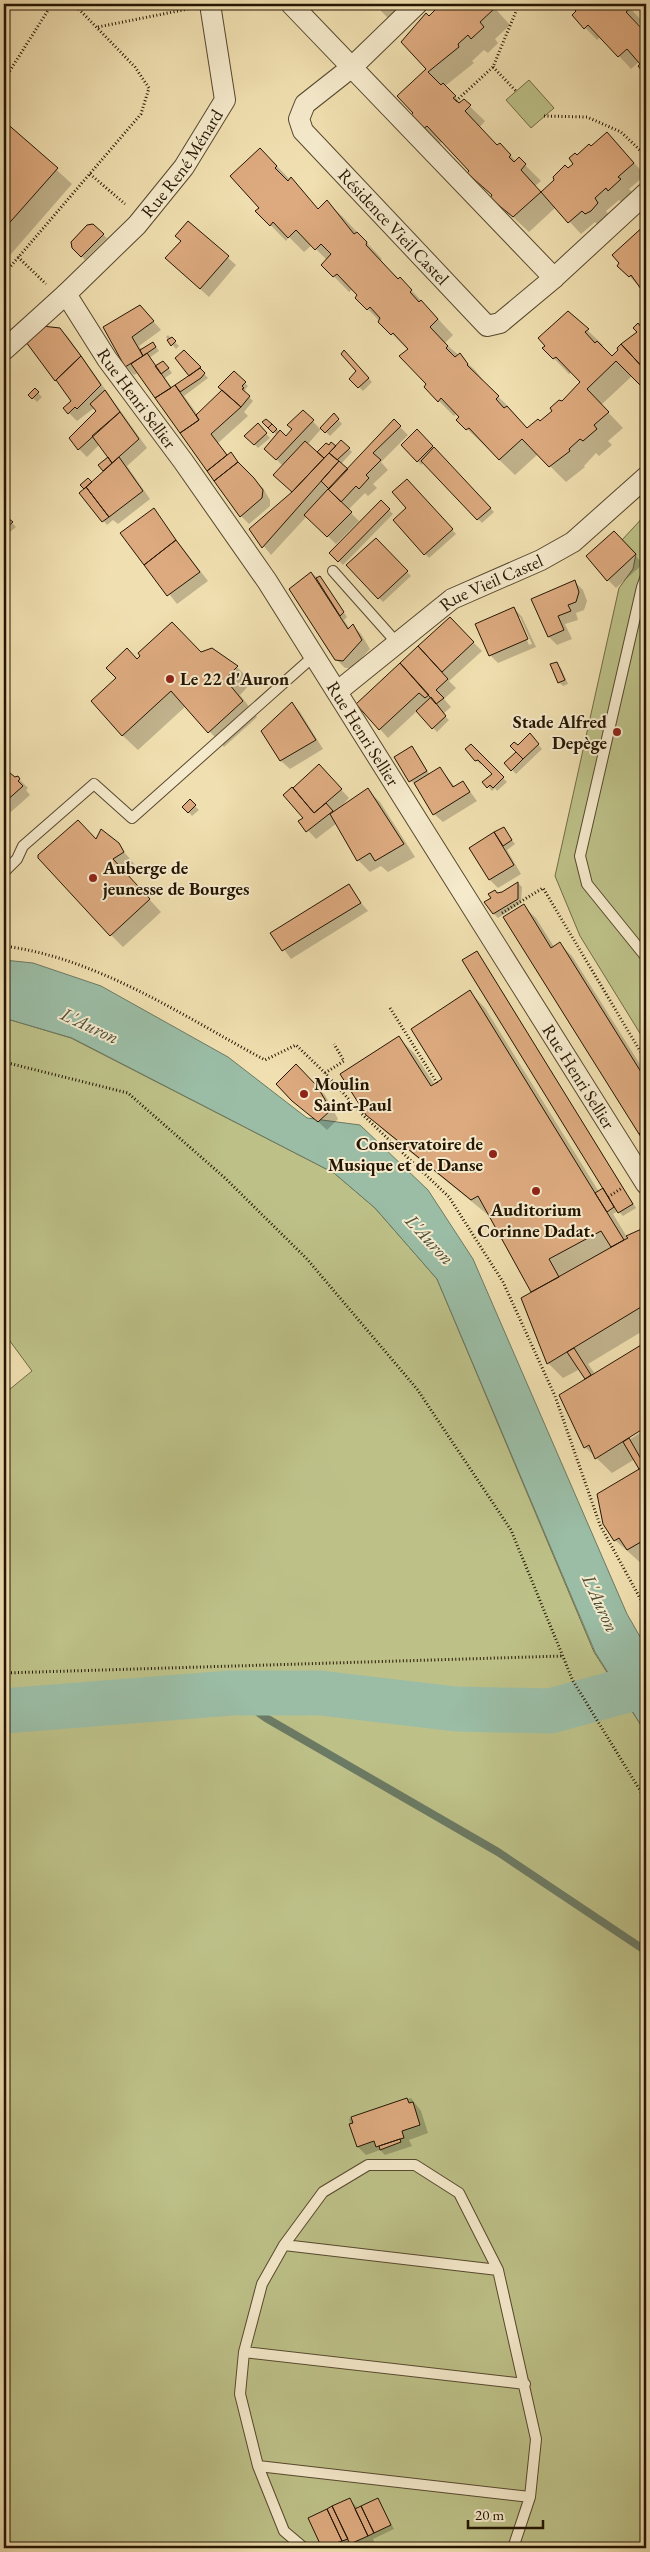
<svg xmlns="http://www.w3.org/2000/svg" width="650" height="2552" viewBox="0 0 650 2552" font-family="'EB Garamond',serif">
	<rect width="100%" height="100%" fill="#f0dfb0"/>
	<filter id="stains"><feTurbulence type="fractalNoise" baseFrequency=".004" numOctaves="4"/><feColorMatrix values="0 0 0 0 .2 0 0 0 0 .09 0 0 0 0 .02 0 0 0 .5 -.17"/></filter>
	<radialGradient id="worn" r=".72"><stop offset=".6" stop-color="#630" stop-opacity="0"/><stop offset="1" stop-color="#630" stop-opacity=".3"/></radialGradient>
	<path fill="#bdc188" stroke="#706b45" d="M529 80 554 108 531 128 506 100Z
		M646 514V1043L580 936 555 876 619 588 633 569 636 554 622 540Z
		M4 1018 71 1038 334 1173 375 1208 437 1279 594 1652 646 1733V2548H4V1394L32 1371 4 1333Z"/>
	<path fill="#9bbda6" stroke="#6b7a64" d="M4 960 33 963 101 986 228 1057 307 1118 360 1125 428 1190 473 1259 627 1614 646 1647V1733L595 1652 437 1279 375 1208 334 1173 72 1038 4 1018Z"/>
	<path fill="#0003" fill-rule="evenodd" d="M374 4H405L389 19Z
		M433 4H491L510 25 495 39 498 43 488 53 484 50 472 61 474 63 445 86 461 103 464 101 485 121 479 128 497 146 500 145 516 161 519 159 541 181 535 186 541 193 575 164 577 156 591 148 607 133 645 175 629 189 632 192 621 202 619 200 606 211 609 215 599 226 595 222 581 234 556 207 529 232 492 197 493 196 443 141 438 145 423 129 415 113 428 69 429 17 437 10 432 5Z
		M571 4H622L623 6 626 4 642 21 637 25 646 32V74L640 66 642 64 640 61 631 69 601 36 597 40 573 15 578 12Z
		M4 122 72 184 4 262Z
		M276 165 319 210 327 202 343 217 382 259 380 261 415 294 453 335 445 343 475 370 483 380 482 382 505 403 528 429 541 423 582 382 572 372 569 374 544 348 568 312 603 345 602 347 612 357 646 326V390L632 376 601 405 623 428 608 441 612 445 599 456 596 453 584 466 585 467 566 482 538 454 515 475 458 420 461 417 457 413 454 416 439 401 408 350 357 298 359 295 353 289 349 292 323 265 327 260 312 245 304 252 289 237 286 241 257 211 261 208Z
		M188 222 236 265 209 297 166 258 182 241Z
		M93 226 107 238 85 260 73 247Z
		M646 226V293L619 266 621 263 614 255Z
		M148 315 161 330 139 346 142 350 153 344 157 348 159 351 149 358 157 366H167L172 373 165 378 172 388 191 376 184 352 208 378 184 396 198 415 224 390 234 373 248 386 245 390 246 394 253 401 244 412 248 416 218 443 228 456 263 488 270 500V506L249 524 241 516 217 465 139 372 134 375 126 367 105 328Z
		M60 329 68 337 147 448 127 466 150 499 118 524 113 520 107 525 81 493 105 471 100 465 110 457 100 444 87 457 79 449 97 412 94 408 77 421 69 413 72 401Z
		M168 335 179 346 176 349 166 337Z
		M344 352 372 382 363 391 351 379 358 371Z
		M35 390 42 397 37 402 30 395Z
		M303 411 320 429 334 415 342 424 330 436 322 428 307 445 325 461 326 459 319 452 336 448 349 449 352 452 341 464 347 471 394 421 408 435 381 462 388 470 373 484 377 488 368 496 365 493 348 510 359 521 336 544 307 516 271 555 250 529 294 492 283 483V466L274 457 277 435 264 422 266 420 287 438Z
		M258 425 270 438 258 448 246 436Z
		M417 430 494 512 482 523 424 462 421 465 403 445Z
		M407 480 456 534 429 558 395 521 408 508Z
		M381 502 393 514 343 565 331 553Z
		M153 510 208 581 177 604 122 533Z
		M8 519 16 527 10 532 4 526Z
		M614 533 643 564 616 588 608 580Z
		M376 540 411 576 383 602 348 565Z
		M4 557 10 564 4 569Z
		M311 573 324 582 347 617 344 620 350 629 353 626 361 634 370 649 352 668H345L336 659Z
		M575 582 583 590 587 601 584 610 576 613 578 620 565 624 572 639 557 645 549 637 533 600Z
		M514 608 522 617 536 647 498 663 490 655ZM517 617H520L532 644 529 645Z
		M450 619 482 651 449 681 456 688 444 699 451 707 443 714 449 720 437 732 417 711 388 738 357 704Z
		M201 654 237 667 252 682 240 695 257 717 224 747 186 706 138 750 122 735 137 661Z
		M557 664 561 668 568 684 563 686 559 682Z
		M292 703 300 712 323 749 290 769 281 761 262 731Z
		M530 735 542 749 516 774 506 763 518 752V746Z
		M471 746 507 782 497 791 495 788 492 791 484 782 493 774 483 763 480 764 476 760Z
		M416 752 430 775 440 768 455 787 463 782 477 801 443 822 434 814 416 784 410 781Z
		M319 766 349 798 340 808 368 790 380 802 415 857 388 872 381 866 370 872 358 860 337 823 316 839 300 822 305 818 284 795Z
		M10 774 15 779 17 777 28 788 26 790 30 795 4 818V780Z
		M190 801 199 810 192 816 184 807Z
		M503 828 515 844 507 850 521 874 498 888 490 880 470 848 494 833 497 837Z
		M114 840 135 865 124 872 161 912 123 947 111 935 96 841Z
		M518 883 522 887 521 903 498 918 494 914 498 894Z
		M347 886 368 911 291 959 272 933Z
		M523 906 536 918 554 947 560 944 572 956 646 1074V1144L504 917Z
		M477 953 636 1208 623 1216 618 1211 613 1214 627 1237 646 1229V1329L588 1364 595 1374 646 1344V1426L627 1438 629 1440 646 1429V1452L640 1456 646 1466V1563L643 1565 615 1540 604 1523 641 1469 635 1459 612 1473 585 1447 561 1395 586 1380 580 1369 563 1378 548 1363 533 1292 490 1213 487 1214 383 1130 367 1114 399 1038 414 1053 435 1085 444 1079 470 992 485 1008 599 1192 605 1189Z
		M296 1066 325 1095 338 1119 327 1130 286 1092Z
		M411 2098 421 2111 428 2133 409 2140 412 2146 385 2155 380 2150 366 2155 358 2147 349 2119Z
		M349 2499 358 2508 378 2500 394 2529 373 2539 375 2544 367 2548H356L350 2543 347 2544 348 2548H324L310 2519Z"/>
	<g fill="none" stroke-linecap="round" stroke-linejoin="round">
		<path stroke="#6b7a64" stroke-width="8" d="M231 1693 266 1718 498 1852 646 1951"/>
		<path stroke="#9bbda6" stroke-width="45" d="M4 1711 231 1693H320L456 1709 550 1711 646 1685"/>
	</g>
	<path fill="#ddaa7f" stroke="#241502" d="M431 4H491L495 8 480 22 484 27 471 39 468 35 458 44 459 47 428 72 441 85 443 83 456 96 453 98 459 103 464 99 471 105 465 111 497 145 500 143 511 155 509 157 514 162 519 157 526 164 521 170 541 192 513 217 490 198 492 195 467 173 469 171 427 126 422 130 409 117 413 113 397 96 426 69 401 42 426 13 429 16 435 10 430 5Z
		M569 4H619L621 6 627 4 631 8 626 12 645 32 646 30V76L638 66 640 64 627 49 618 57 588 25 584 29 572 15 576 11Z
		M4 121 58 168 4 229Z
		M607 132 634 163 618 177 621 179 608 191 606 188 595 198 598 203 591 211 585 214 582 211 568 223 541 192 554 180 553 177 565 165 568 168 573 164 569 158 575 153 577 155 589 144 591 146Z
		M260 148 277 166 275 168 288 181 291 177 318 209 327 200 354 234 357 232 367 242 366 245 398 279 400 277 412 290 410 292 419 302 421 300 438 319 430 327 448 346 446 348 455 357 460 353 468 364 467 365 499 396 496 399 504 408 507 406 527 428 538 419 540 421 552 411 550 408 559 400 562 401 580 382 556 357 553 359 542 348 545 346 538 338 568 311 589 329 585 332 595 343 597 341 612 356 618 350 617 348 621 344 646 371V380L640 385 616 361 587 389 609 412 594 425 597 429 583 441 580 439 569 449 570 451 549 467 522 439 499 460 469 428 466 430 456 420 459 417 441 398 438 402 424 387 426 384 399 356 408 349 393 333 391 335 378 322 380 318 370 307 367 310 355 298 357 295 337 274 333 277 321 265 331 254 321 244 315 250 296 230 288 238 273 222 270 226 255 211 259 208 230 176Z
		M188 221 229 256 200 289 165 258 181 241 175 236Z
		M93 224 104 234 81 257 72 248 71 242 87 225Z
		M646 224V296L631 275 629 277 617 266 619 263 612 255Z
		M140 305 154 321 132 337 143 356 125 367 103 327Z
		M638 323 642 328 646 324V371L621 344 637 332 633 328Z
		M42 326 60 328 81 356 55 381 26 342Z
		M172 337 176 341 171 346 167 340Z
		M153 342 156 347 143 356 140 350Z
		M184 350 201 367 189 376 175 358Z
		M344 350 369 378 358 388 349 379 356 371 341 354Z
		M147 353 171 388 155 398 131 364Z
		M81 356 101 385 77 409 75 407 68 414 63 408 71 401 56 380Z
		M163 361 169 368 161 374 155 366Z
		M200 368 205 373 201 378 180 392 175 385Z
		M234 371 246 382 242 386 244 388 242 389 250 396 241 407 218 387Z
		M175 385 199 420 180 433 155 398Z
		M35 388 39 392 32 399 28 395Z
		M105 390 120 412 78 450 69 438 96 411 90 404Z
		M222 390 241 407 211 434 227 455 207 471 180 433 199 420 196 415Z
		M303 410 314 420 276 460 264 449 280 430 286 436 292 429 287 425Z
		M120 412 139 439 112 463 92 436Z
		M334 413 339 419 325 433 320 428Z
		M266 419 272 424 268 428 262 422Z
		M394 419 401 426 373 453 381 460 366 475 369 478 359 489 356 486 341 502 328 489Z
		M258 423 267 433 254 445 244 436Z
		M272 424 277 429 273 433 268 428Z
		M417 429 433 446 417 462 401 445Z
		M341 440 350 448 337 460 329 453Z
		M305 441 324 458 292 492 273 475Z
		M331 442 336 446 324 458 317 452 326 443 329 445Z
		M434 447 491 508 477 520 421 461Z
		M231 452 238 462 214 481 207 471Z
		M329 453 339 461 262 548 249 529 292 492Z
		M108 457 112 463 103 471 98 465Z
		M119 457 143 491 109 517 86 487Z
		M339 461 348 469 329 489 321 481Z
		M238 462 254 478 263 490 262 498 240 517 214 481Z
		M88 478 92 482 84 489 80 485Z
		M407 479 453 529 424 555 393 520 406 508 392 492Z
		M86 487 109 517 102 522 79 493Z
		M328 489 352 512 327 537 304 515Z
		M381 500 390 509 338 562 329 553Z
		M154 508 176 540 144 565 120 533Z
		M8 518 13 522 5 529 4 522Z
		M614 531 636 554 607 581 586 556Z
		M376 538 408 571 378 599 346 565Z
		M176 540 200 572 167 596 144 565Z
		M311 572 348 629 353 624 362 640 343 661 335 660 289 589Z
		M320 576 344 612 340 616 316 578Z
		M575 580 579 592 576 602 568 605 571 611 558 616 564 630 548 637 531 599Z
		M514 607 528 639 489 656 475 624Z
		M450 617 474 642 442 672 418 646Z
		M172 622 201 652 212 648 238 666 225 679 243 701 208 733 171 691 122 736 91 701 116 678 106 668 127 648 137 659 140 656 138 653Z
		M418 646 448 679 436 690 444 698 436 704 400 663Z
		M557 662 565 680 558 683 550 664Z
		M400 663 429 695 425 698 419 693 379 730 356 704Z
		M431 697 446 716 432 729 416 711Z
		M292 702 316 740 280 761 261 731Z
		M530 733 539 744 523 759 510 746 514 742 518 745Z
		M471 744 504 777 493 788 490 785 487 788 482 782 492 774 478 760 475 761 465 749Z
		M412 746 427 771 409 782 394 757Z
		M516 752 523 759 511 771 504 763Z
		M319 764 342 789 314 813 293 788Z
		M440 767 453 787 463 781 470 792 433 815 414 783Z
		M10 773 15 777 18 776 20 779 18 781 23 786 4 803V779Z
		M292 787 314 813 326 803 333 811 306 832 298 821 303 818 283 795Z
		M368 788 404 844 375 861 370 853 357 861 330 814Z
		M190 799 196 805 188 813 182 807Z
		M78 820 96 839 101 829 119 843 124 852 113 859 150 899 110 936 38 858V855Z
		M504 827 512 840 503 846 494 832Z
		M494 832 514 865 489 880 469 848Z
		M518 882V899L493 914 484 902 491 898 488 894 495 890 497 893 502 892Z
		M349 884 361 903 282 951 270 933Z
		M524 904 551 948 560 942 646 1080V1129L639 1134 503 917Z
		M477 951 633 1204 618 1213 462 960Z
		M470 990 624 1240 611 1247 601 1231 549 1259 559 1277 531 1292 478 1196 471 1200 366 1115 340 1074 399 1036 431 1086 442 1079 411 1029Z
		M296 1064 317 1086 331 1110 318 1122 292 1101 276 1084Z
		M646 1129V1145L639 1134Z
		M603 1188 614 1207 607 1212 595 1193Z
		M646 1227V1304L547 1364 521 1298 624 1240 628 1238 626 1236Z
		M646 1342V1427L595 1459 589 1445 584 1448 559 1395Z
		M574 1348 591 1375 585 1379 567 1352Z
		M629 1438 645 1466 639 1469 623 1442Z
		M646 1465V1539L627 1550 619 1538 614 1541 603 1524 597 1494Z
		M407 2098 409 2103 413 2102 420 2125 402 2131 404 2138 400 2139 376 2147 374 2141 357 2147 349 2124 353 2123 351 2117Z
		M400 2139 401 2142 380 2150 379 2146Z
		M350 2498 368 2536 350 2544 332 2506Z
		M378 2498 391 2525 374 2533 361 2506Z
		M332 2506 348 2539 342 2541 327 2509Z
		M361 2506 374 2533 368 2536 355 2509Z
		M327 2509 342 2541 322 2548 308 2518Z"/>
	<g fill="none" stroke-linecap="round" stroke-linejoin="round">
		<g stroke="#57482e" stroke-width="12">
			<path id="lane" d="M333 571 397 643
				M646 576 642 587 580 856 587 884 646 957
				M4 872 17 859 23 846 94 784 132 818 315 655
				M284 2245 498 2270
				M244 2352 525 2384
				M258 2466 530 2497
				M304 2548 284 2531 258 2466 240 2394 244 2352 262 2284 284 2245 323 2192 368 2165H415L459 2193 498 2270 536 2439 530 2497 513 2548"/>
		</g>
		<g stroke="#57482e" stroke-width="22">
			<g id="street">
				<path d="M291 4 554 278"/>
				<path id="s1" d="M417 4 352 67 305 104 299 119 303 131 487 326 500 323 554 278 646 193"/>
				<path id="s2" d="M66 294 107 359 183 461 267 581 646 1184"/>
				<path id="s3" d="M4 350 66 294 137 225 184 167 225 100 210 4"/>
				<path id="s4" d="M338 691 452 599 541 560 573 542 646 477"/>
			</g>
		</g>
		<path stroke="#241502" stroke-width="3" stroke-dasharray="1 2.5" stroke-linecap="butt" d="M98 27 188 9
			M493 67 516 91
			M4 80 52 4
			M456 101 493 67 519 4
			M544 116 587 117 621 132 646 156
			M90 174 125 204
			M18 257 46 284
			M4 274 141 114 149 88 135 67 74 4
			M502 913 543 888 646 1061
			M4 946C98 958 183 1016 265 1060L296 1045 325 1073 363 1115 449 1197 503 1282 555 1396 600 1525 646 1609
			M390 1008 437 1083
			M4 1062 128 1093 225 1178 307 1259 417 1389 511 1530 573 1681 646 1800
			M325 1073 344 1061 334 1044
			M608 1197 622 1188
			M4 1673 563 1656
			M4 2533 13 2548"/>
		<use href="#lane" stroke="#f5eacc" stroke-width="10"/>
		<use href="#street" stroke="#f5eacc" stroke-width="20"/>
	</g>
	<g fill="#8f2418" stroke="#f5eacc" stroke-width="2">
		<circle cx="170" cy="679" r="5"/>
		<circle cx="617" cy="732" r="5"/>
		<circle cx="93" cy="878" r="5"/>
		<circle cx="304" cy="1094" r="5"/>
		<circle cx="493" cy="1154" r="5"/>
		<circle cx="536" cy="1191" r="5"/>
	</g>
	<g text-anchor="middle" stroke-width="4" stroke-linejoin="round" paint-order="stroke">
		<g font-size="18" fill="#241502" stroke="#f5eacc">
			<text dy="6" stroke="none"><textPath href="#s3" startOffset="259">Rue René Ménard</textPath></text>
			<text dy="6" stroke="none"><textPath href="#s1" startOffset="311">Résidence Vieil Castel</textPath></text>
			<text dy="6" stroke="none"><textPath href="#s2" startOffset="126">Rue Henri Sellier</textPath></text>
			<text dy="6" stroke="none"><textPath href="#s4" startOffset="189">Rue Vieil Castel</textPath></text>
			<text dy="6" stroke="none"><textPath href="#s2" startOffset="531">Rue Henri Sellier</textPath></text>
			<text dy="6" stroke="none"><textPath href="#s2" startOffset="936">Rue Henri Sellier</textPath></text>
		</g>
		<g font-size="18" font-weight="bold" fill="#241502" stroke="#f5eacc" text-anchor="start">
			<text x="180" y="685">Le 22 d'Auron</text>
			<text x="607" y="728" text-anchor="end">Stade Alfred<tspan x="607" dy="21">Depège</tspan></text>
			<text x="103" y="874">Auberge de<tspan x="103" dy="21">jeunesse de Bourges</tspan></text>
			<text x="314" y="1090">Moulin<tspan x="314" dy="21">Saint-Paul</tspan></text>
			<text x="483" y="1150" text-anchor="end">Conservatoire de<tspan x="483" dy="21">Musique et de Danse</tspan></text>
			<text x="536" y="1216" text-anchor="middle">Auditorium<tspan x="536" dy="21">Corinne Dadat.</tspan></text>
		</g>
		<g font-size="19" font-style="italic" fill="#4e503b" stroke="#f5eacc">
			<text transform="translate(90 1025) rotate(25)" y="7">L'Auron</text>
			<text transform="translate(430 1239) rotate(47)" y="7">L'Auron</text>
			<text transform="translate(601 1603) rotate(65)" y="7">L'Auron</text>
		</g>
	</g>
	<rect width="650" height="2552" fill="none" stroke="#f0dfb0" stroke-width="20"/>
	<rect x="5" y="5" width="640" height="2542" fill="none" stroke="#241502" stroke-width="2.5"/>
	<rect x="10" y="10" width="630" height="2532" fill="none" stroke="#241502"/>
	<path d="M468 2520v8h75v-8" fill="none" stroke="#241502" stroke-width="2.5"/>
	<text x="475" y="2520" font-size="15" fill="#241502" stroke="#f5eacc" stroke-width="4" paint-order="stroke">20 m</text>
	<rect width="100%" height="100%" filter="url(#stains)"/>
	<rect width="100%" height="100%" fill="url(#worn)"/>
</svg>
